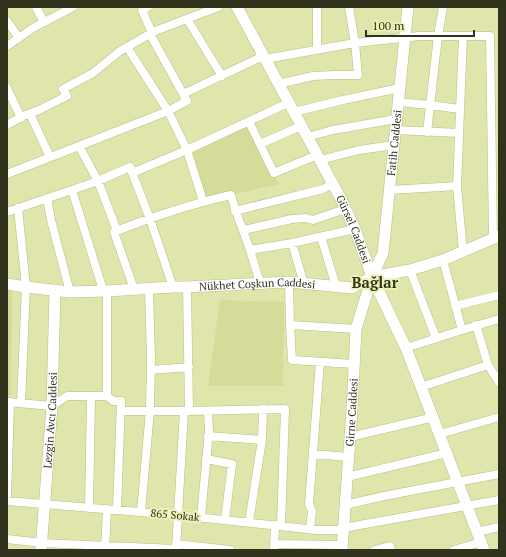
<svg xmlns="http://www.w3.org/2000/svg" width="506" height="557" viewBox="0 0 506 557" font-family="'PT Serif',serif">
	<rect width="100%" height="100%" fill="#e0e5ab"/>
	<path fill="#d5db99" d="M248 124 279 184 205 201 190 151Z
		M7 290H12L11 395H7Z
		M220 300 284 302 283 386H208Z"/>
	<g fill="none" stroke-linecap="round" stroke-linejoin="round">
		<g stroke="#b9be86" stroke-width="9">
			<path id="street" d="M36 7 44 22
				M148 7 142 10 152 33
				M187 19 222 76
				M7 21 19 38
				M463 36H490L493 238
				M7 46 33 28 73 7
				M127 47 168 111 187 150 132 173
				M317 50V7
				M265 59 355 43 349 7
				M278 84 313 76 335 75H358L355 43 419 36H463L457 186 463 252
				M7 88 21 118
				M183 94 263 56
				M398 102 430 105 460 109
				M294 112 343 100 400 88
				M30 114 50 157
				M249 122 274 173 317 155
				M7 125 23 116 39 110 67 96 63 89 93 73 120 51 155 31 218 7
				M395 130 459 133
				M427 132 438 36 443 7
				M307 137 333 130 396 119
				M260 144 301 126
				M320 160 359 150 394 145
				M7 174 79 146
				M72 190 103 290
				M390 190 457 186
				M47 198 51 220 70 292
				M203 201 187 150 288 103
				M18 208 26 287 21 403
				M235 211 323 189 332 184
				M7 212 98 181 79 146 168 111 187 101 150 34
				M244 230 292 219 306 218 313 220 345 209
				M117 231 98 181 130 167 150 219 173 287
				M321 237 336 286
				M292 243 304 284
				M410 270 436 338
				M289 282 290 325 356 329
				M260 283 250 250 292 243 355 229
				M134 289 114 232C152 217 191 204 231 195 236 214 244 232 250 250
				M455 306 499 295
				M290 325 292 360 354 364
				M476 325 488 365
				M462 330 499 319
				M406 348 462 330 443 260
				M151 370 189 367
				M421 387 488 365 499 382
				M107 396V291
				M7 402 52 406 67 396H107L113 401H121L117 510
				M121 411H184L176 550
				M185 411H189L187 287
				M189 411 285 409 281 526
				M440 434 499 417
				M208 436 262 440 249 522
				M350 437 434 417
				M262 440 263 409
				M313 454 348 457
				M206 459 232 464 225 520
				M347 477 447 453
				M7 495 10 402
				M7 501 177 515 316 530H343
				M345 505 384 496 499 474
				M89 508 91 396
				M141 512 150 410 151 360 149 288
				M201 517 209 431 208 411
				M343 528 499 500
				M310 529 312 511 309 504 320 362
				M477 532 499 527
				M7 539 42 543 176 549
				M176 544 230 550
				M274 544 342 545
				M105 550 107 509
				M274 550 275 525
				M375 550 390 546 391 550
				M454 550 481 542"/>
		</g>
		<g stroke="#b9be86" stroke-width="12">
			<g id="secondary">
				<path id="s1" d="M237 7 340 197 355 229 372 277 406 348 421 387 484 550"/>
				<path id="s2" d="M7 284 26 287 70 292 107 291 173 287H187L289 282 352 288 372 277 410 270 443 260 499 236"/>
				<path id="s3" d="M41 550 52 406 55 290"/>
				<path id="s4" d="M342 550 352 410 356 329 372 277 383 253 408 7"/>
			</g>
		</g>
		<use href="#street" stroke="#fff" stroke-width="8"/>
		<use href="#secondary" stroke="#fff" stroke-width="11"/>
	</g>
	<g text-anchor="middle" stroke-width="4" stroke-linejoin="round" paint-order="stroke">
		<g font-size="11" fill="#31331c" stroke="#edf3b8">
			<text dy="4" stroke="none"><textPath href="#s4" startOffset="413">Fatih Caddesi</textPath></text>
			<text dy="4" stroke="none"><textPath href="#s1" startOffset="251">Gürsel Caddesi</textPath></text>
			<text dy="4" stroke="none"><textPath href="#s2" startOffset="251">Nükhet Coşkun Caddesi</textPath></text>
			<text dy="4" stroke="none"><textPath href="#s4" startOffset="138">Girne Caddesi</textPath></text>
			<text dy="4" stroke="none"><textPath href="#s3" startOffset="130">Lezgin Avcı Caddesi</textPath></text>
			<text transform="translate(175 515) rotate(5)" y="4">865 Sokak</text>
		</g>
		<g font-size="15" font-weight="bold" fill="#31331c" stroke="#edf3b8">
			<text x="375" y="288">Bağlar</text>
		</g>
	</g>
	<rect width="506" height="557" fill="none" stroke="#31331c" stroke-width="16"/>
	<path d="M366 30v6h108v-6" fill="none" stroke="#31331c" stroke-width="2"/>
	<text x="372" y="30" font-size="12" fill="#31331c" stroke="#edf3b8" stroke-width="3" paint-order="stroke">100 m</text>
</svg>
